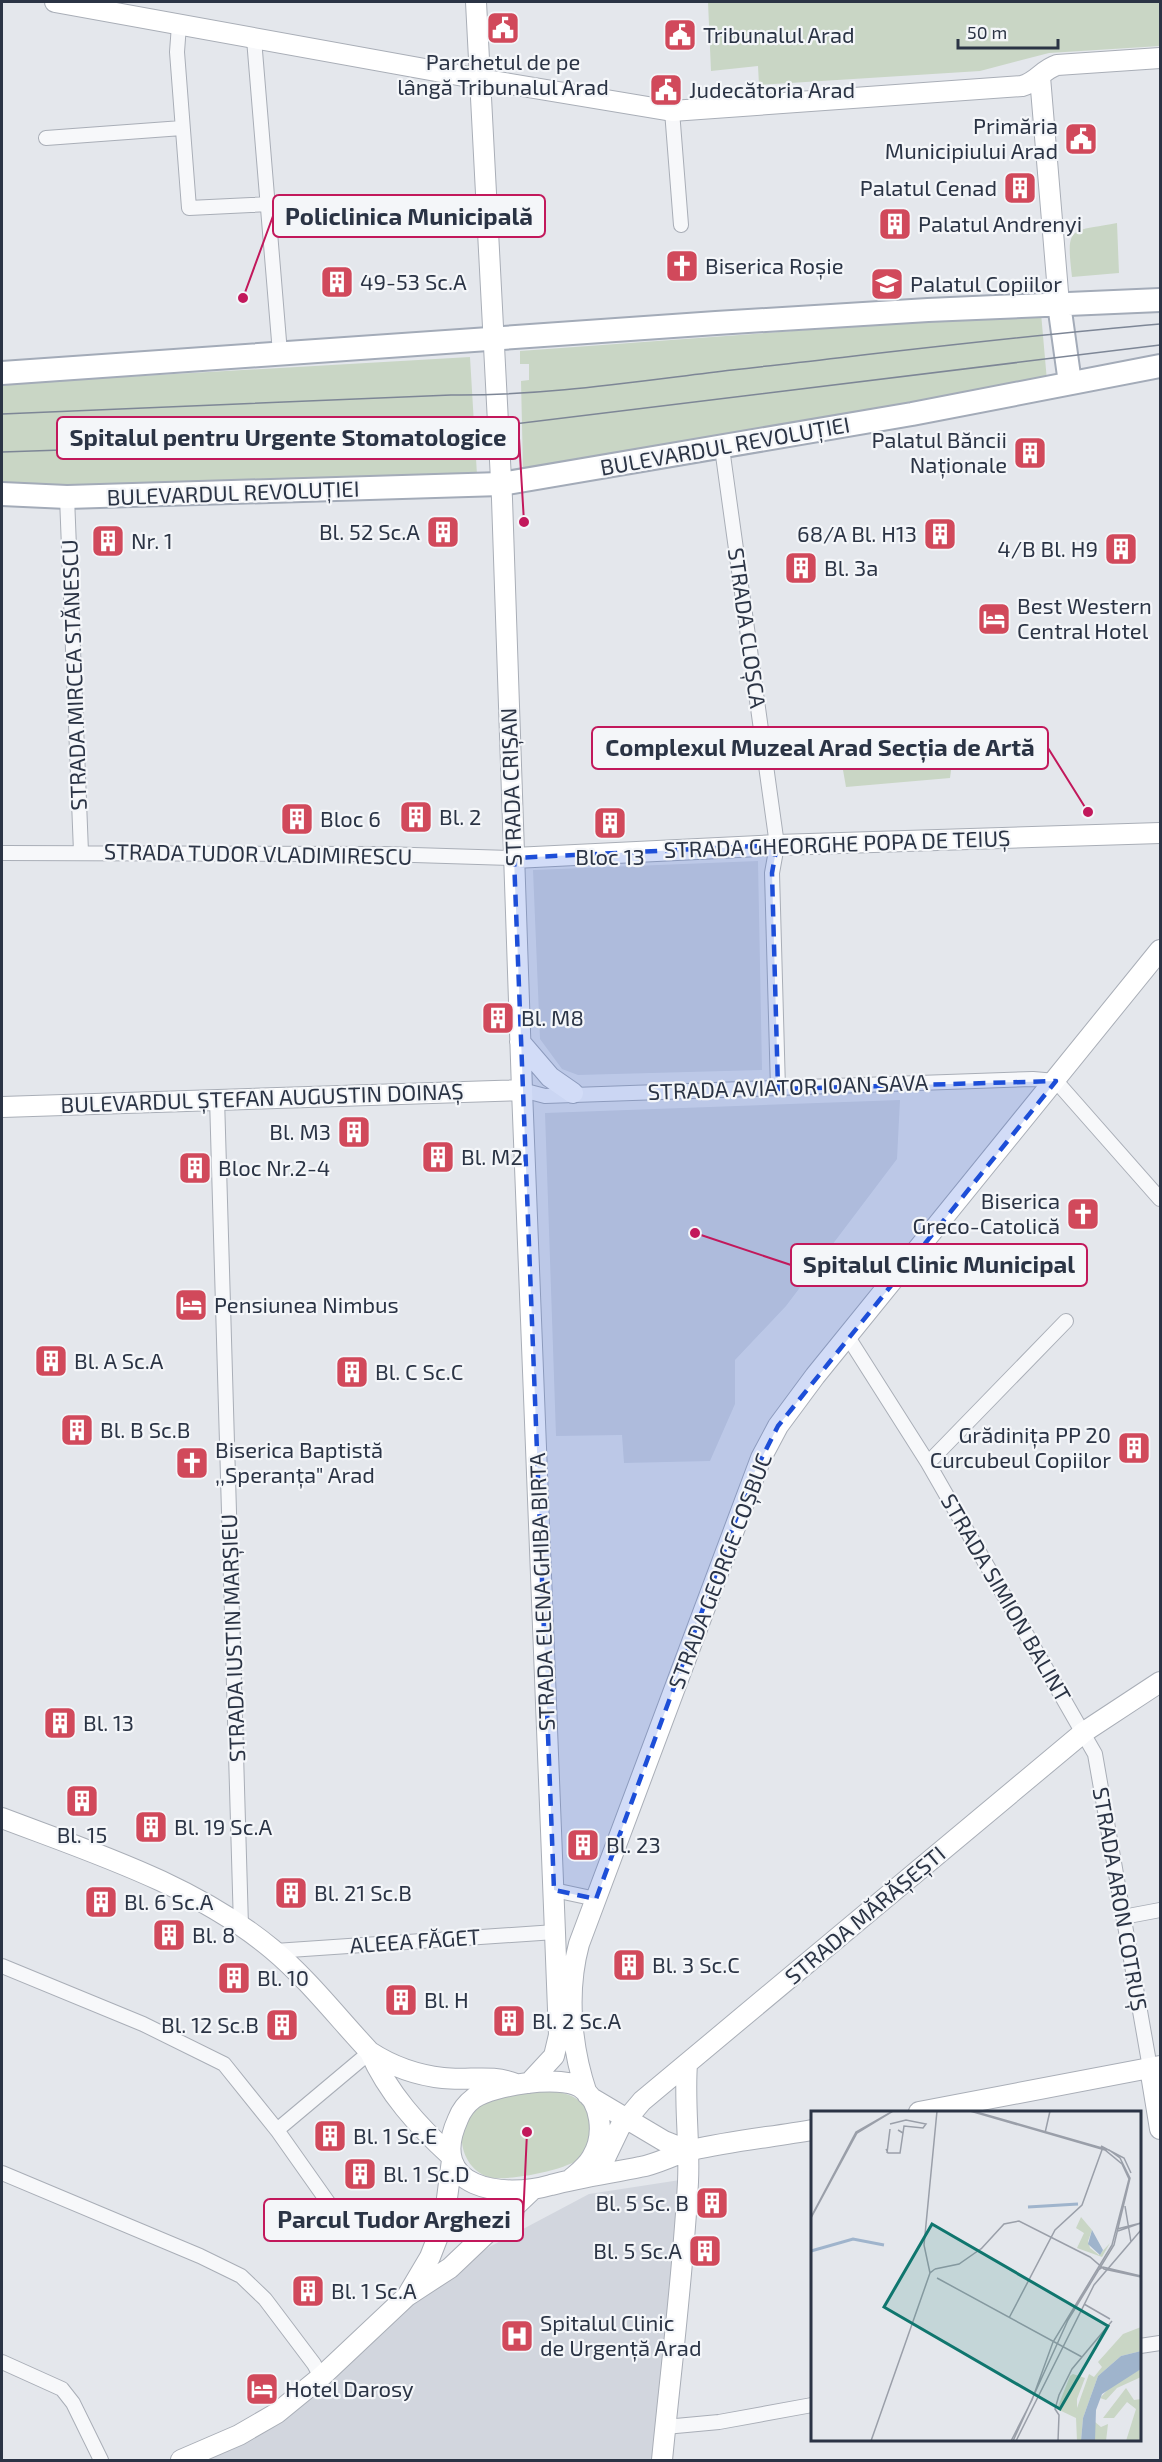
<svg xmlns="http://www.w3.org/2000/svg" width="1162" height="2462" viewBox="0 0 1162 2462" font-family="'Exo 2',sans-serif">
	<rect width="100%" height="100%" fill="#e4e7ec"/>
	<path fill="#d2d6de" d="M758 861 762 1070 578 1075 562 1069 540 1039 533 870Z
		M900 1100 897 1159 786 1306 735 1360V1404L710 1461 624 1463 622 1435 556 1436 545 1113Z
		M680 2180 661 2460H181L239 2435 450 2268 589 2194Z"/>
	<path fill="#c9d6c5" d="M708 2H1160V46L1049 53 980 71 759 85 758 66 711 71Z
		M1117 223 1119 273 1072 277C1066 225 1069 232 1117 223Z
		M1041 313 1047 381 523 470 521 381 529 380V364H520V351Z
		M470 357 477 475 76 490 2 487V384Z
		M909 734 910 763H952L950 778 846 787 837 736Z
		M544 2091C570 2092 589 2098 591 2128 591 2136 590 2147 585 2154 573 2170 512 2180 493 2178 461 2173 450 2126 477 2107 494 2095 524 2094 544 2091Z"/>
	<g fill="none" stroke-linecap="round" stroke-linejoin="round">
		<g stroke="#a9aeb7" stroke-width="16">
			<path id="street" d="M179 25 177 52 189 208 270 204
				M254 39 280 353
				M672 111 681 225
				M46 138 182 128
				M722 448 777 845 772 873 778 1089
				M67 497 81 852
				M2 853 382 854 514 858
				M522 1090 545 1096 1033 1079 1056 1081 1160 1199
				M217 1098 241 1926
				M848 1337 928 1463 1095 1754 1150 2068
				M928 1463 1066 1321
				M554 1890 596 1899
				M1123 1917 1160 1910
				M275 1951 555 1932
				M2 1966 143 2024 224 2064 277 2130 337 2215
				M277 2130 370 2052
				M2 2173 200 2256 241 2276 265 2299 314 2364 321 2377
				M1140 2346 1160 2343
				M2 2362 62 2389 73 2403 101 2460
				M665 2427 719 2422 812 2405"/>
		</g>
		<g stroke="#a9aeb7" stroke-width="22">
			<path id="secondary" d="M55 2 480 79 672 111 1022 86C1037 82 1042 70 1057 65L1160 58
				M476 2 502 499 522 1090 559 2035 554 2056 529 2083
				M1040 77 1059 304
				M514 858 777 845 1160 833
				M520 1042 550 1077 573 1093
				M2 1107 522 1090
				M2 1818C94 1853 195 1885 272 1949 308 1979 338 2018 370 2052 393 2067 416 2075 443 2078 469 2081 492 2074 516 2084
				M370 2052C388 2093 418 2126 451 2156
				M1150 2068 1160 2129
				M587 2094C571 2047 566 1992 579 1944L761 1458 778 1426 815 1376 1160 950
				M590 2097 664 2141 689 2151
				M919 2112 1160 2066
				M597 2175 620 2127 642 2101 1084 1732 1160 1682
				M571 2179C579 2172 587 2166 592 2157 605 2136 602 2101 580 2087 559 2075 494 2085 474 2098 466 2104 461 2111 458 2119 426 2189 503 2199 551 2185 581 2177 611 2173 640 2167 658 2164 674 2154 692 2150 731 2141 772 2137 812 2130
				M407 2296 430 2257 444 2221 452 2160
				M181 2460 239 2435 277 2413 321 2377 407 2296 450 2268 531 2191
				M662 2460C671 2368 683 2275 688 2182 690 2142 684 2104 687 2064"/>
		</g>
		<g stroke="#a3abb8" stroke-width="26">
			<path id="primary" d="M1059 304 1070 383
				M2 373 716 323 928 310 1160 300
				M2 494 67 497 501 484 912 414 1160 366"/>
		</g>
		<use href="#street" stroke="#f7f8fa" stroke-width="14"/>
		<use href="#secondary" stroke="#fff" stroke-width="20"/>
		<use href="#primary" stroke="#fff" stroke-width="22"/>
		<path stroke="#7d8696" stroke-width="1.5" d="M2 414 451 395C545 396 639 381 732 370 875 354 1017 336 1160 324
			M2 452 181 446 498 426 1160 345"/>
	</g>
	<path fill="#1d4ed8" fill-opacity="0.2" stroke="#1d4ed8" stroke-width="4.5" stroke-dasharray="12 8" stroke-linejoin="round" d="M777 845 772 873 778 1089 1056 1081 778 1426 750 1481 596 1899 554 1890 514 858Z"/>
	<defs>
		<g id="civic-square" transform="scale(1.725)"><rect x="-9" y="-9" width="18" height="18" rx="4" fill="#d1495b" stroke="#f4f6f9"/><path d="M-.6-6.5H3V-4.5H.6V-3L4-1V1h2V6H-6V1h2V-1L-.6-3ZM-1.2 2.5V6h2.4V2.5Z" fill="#fff"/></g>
		<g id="building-square" transform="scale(1.725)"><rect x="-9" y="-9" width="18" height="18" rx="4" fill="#d1495b" stroke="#f4f6f9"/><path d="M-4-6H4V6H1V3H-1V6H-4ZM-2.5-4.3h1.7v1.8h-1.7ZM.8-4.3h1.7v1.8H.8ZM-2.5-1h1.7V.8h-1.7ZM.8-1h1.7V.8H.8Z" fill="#fff"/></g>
		<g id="church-square" transform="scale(1.725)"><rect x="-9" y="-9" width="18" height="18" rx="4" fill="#d1495b" stroke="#f4f6f9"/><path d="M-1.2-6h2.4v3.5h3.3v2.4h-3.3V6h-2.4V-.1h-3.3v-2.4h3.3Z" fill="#fff"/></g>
		<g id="school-square" transform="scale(1.725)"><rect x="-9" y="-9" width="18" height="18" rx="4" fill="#d1495b" stroke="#f4f6f9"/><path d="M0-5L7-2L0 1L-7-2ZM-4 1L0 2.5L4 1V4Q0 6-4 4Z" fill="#fff"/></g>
		<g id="hotel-square" transform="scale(1.725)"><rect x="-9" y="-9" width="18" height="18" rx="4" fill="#d1495b" stroke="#f4f6f9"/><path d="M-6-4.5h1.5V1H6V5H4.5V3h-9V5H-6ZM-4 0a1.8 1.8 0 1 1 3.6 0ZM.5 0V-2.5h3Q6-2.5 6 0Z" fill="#fff"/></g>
		<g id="hospital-square" transform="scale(1.725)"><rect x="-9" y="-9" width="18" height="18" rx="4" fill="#d1495b" stroke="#f4f6f9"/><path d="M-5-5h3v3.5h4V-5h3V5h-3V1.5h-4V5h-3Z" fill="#fff"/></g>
	</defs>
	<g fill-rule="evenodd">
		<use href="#civic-square" x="503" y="28"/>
		<use href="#civic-square" x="680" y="35"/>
		<use href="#civic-square" x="666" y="90"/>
		<use href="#civic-square" x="1081" y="139"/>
		<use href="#building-square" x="1020" y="188"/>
		<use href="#building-square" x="895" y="224"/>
		<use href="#church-square" x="682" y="266"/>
		<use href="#building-square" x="337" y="282"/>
		<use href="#school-square" x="887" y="284"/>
		<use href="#building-square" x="1030" y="453"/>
		<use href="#building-square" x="443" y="532"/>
		<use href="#building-square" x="940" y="534"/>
		<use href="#building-square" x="108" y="541"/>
		<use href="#building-square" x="1121" y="549"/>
		<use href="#building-square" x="801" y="568"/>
		<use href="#hotel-square" x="994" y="619"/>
		<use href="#building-square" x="416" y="817"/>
		<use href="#building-square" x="297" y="819"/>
		<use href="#building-square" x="610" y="823"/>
		<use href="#building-square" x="498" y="1018"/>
		<use href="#building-square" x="354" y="1132"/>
		<use href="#building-square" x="438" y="1157"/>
		<use href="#building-square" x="195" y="1168"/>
		<use href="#church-square" x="1083" y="1214"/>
		<use href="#hotel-square" x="191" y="1305"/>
		<use href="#building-square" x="51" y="1361"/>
		<use href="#building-square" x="352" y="1372"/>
		<use href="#building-square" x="77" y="1430"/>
		<use href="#building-square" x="1134" y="1448"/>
		<use href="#church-square" x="192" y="1463"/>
		<use href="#building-square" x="60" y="1723"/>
		<use href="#building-square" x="82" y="1801"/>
		<use href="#building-square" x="151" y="1827"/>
		<use href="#building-square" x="583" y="1845"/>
		<use href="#building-square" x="291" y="1893"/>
		<use href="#building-square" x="101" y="1902"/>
		<use href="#building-square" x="169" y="1935"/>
		<use href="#building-square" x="629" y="1965"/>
		<use href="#building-square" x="234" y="1978"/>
		<use href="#building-square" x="401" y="2000"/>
		<use href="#building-square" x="509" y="2021"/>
		<use href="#building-square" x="282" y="2025"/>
		<use href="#building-square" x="330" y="2136"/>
		<use href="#building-square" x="360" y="2174"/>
		<use href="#building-square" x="712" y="2203"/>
		<use href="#building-square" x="705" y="2251"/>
		<use href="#building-square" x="308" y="2291"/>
		<use href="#hospital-square" x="517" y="2336"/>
		<use href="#hotel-square" x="262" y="2389"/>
	</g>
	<g text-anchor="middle" stroke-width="4.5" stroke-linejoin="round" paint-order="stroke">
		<g font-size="22" fill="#2b3445" stroke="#f4f6f9" text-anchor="start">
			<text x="703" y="43">Tribunalul Arad</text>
			<text x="503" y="70" text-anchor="middle">Parchetul de pe<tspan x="503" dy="25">lângă Tribunalul Arad</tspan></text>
			<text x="689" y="98">Judecătoria Arad</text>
			<text x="1058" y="134" text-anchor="end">Primăria<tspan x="1058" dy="25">Municipiului Arad</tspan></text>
			<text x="997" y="196" text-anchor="end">Palatul Cenad</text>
			<text x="918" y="232">Palatul Andrenyi</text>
			<text x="705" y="274">Biserica Roșie</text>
			<text x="360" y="290">49-53 Sc.A</text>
			<text x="910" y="292">Palatul Copiilor</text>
			<text x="1007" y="448" text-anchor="end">Palatul Băncii<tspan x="1007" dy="25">Naționale</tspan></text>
			<text x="420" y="540" text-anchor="end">Bl. 52 Sc.A</text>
			<text x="917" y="542" text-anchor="end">68/A Bl. H13</text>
			<text x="131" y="549">Nr. 1</text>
			<text x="1098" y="557" text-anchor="end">4/B Bl. H9</text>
			<text x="824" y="576">Bl. 3a</text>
			<text x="1017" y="614">Best Western<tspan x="1017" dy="25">Central Hotel</tspan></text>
			<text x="439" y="825">Bl. 2</text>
			<text x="320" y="827">Bloc 6</text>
			<text x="610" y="865" text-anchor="middle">Bloc 13</text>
			<text x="521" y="1026">Bl. M8</text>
			<text x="331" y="1140" text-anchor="end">Bl. M3</text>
			<text x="461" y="1165">Bl. M2</text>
			<text x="218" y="1176">Bloc Nr.2-4</text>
			<text x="1060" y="1209" text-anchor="end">Biserica<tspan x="1060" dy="25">Greco-Catolică</tspan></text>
			<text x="214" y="1313">Pensiunea Nimbus</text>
			<text x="74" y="1369">Bl. A Sc.A</text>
			<text x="375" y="1380">Bl. C Sc.C</text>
			<text x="100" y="1438">Bl. B Sc.B</text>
			<text x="1111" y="1443" text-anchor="end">Grădinița PP 20<tspan x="1111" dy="25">Curcubeul Copiilor</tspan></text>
			<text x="215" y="1458">Biserica Baptistă<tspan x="215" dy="25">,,Speranța" Arad</tspan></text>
			<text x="83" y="1731">Bl. 13</text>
			<text x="174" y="1835">Bl. 19 Sc.A</text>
			<text x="82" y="1843" text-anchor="middle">Bl. 15</text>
			<text x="606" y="1853">Bl. 23</text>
			<text x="314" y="1901">Bl. 21 Sc.B</text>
			<text x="124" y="1910">Bl. 6 Sc.A</text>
			<text x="192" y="1943">Bl. 8</text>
			<text x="652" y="1973">Bl. 3 Sc.C</text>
			<text x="257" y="1986">Bl. 10</text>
			<text x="424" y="2008">Bl. H</text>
			<text x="532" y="2029">Bl. 2 Sc.A</text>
			<text x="259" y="2033" text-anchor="end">Bl. 12 Sc.B</text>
			<text x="353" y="2144">Bl. 1 Sc.E</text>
			<text x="383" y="2182">Bl. 1 Sc.D</text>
			<text x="689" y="2211" text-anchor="end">Bl. 5 Sc. B</text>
			<text x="682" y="2259" text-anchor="end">Bl. 5 Sc.A</text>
			<text x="331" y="2299">Bl. 1 Sc.A</text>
			<text x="540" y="2331">Spitalul Clinic<tspan x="540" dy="25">de Urgență Arad</tspan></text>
			<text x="285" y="2397">Hotel Darosy</text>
		</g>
		<g font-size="22" fill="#2b3445" stroke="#f4f6f9">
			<text transform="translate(725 446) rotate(-10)" y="8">BULEVARDUL REVOLUȚIEI</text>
			<text transform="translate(233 493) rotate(-2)" y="8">BULEVARDUL REVOLUȚIEI</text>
			<text transform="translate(747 628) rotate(82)" y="8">STRADA CLOȘCA</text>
			<text transform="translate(74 675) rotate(-92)" y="8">STRADA MIRCEA STĂNESCU</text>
			<text transform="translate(511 787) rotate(-92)" y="8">STRADA CRIȘAN</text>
			<text transform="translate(837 844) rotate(-2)" y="8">STRADA GHEORGHE POPA DE TEIUȘ</text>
			<text transform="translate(258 854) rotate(1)" y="8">STRADA TUDOR VLADIMIRESCU</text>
			<text transform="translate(788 1087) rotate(-2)" y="8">STRADA AVIATOR IOAN SAVA</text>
			<text transform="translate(262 1098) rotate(-2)" y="8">BULEVARDUL ȘTEFAN AUGUSTIN DOINAȘ</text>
			<text transform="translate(720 1571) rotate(-69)" y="8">STRADA GEORGE COȘBUC</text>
			<text transform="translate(542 1592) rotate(-92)" y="8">STRADA ELENA GHIBA BIRTA</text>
			<text transform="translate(1006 1598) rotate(60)" y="8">STRADA SIMION BALINT</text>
			<text transform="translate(233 1638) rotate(-92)" y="8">STRADA IUSTIN MARȘIEU</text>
			<text transform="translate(1120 1899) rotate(80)" y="8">STRADA ARON COTRUȘ</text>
			<text transform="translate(865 1915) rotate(-40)" y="8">STRADA MĂRĂȘEȘTI</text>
			<text transform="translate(415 1941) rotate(-4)" y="8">ALEEA FĂGET</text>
		</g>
	</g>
	<g transform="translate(811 2111)">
		<rect width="330" height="330" fill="#e4e7ec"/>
		<path d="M270 106 281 119 277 130 279 137 288 144 299 132 291 146 266 137 273 122 265 117ZM330 216V240L310 245 287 265 272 307 270 330H266L265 307 246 298 259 265 262 263 274 267 266 288V297L278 263 283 266 291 256 287 251 312 223ZM330 258V266L306 277 295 289 289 287 302 273ZM315 277 323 289 330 288V330H315L325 298 316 291 303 307H292ZM284 311 290 316 297 313 295 330H284Z" fill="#c9d6c5"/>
		<path d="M281 119 292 139 289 144 277 133ZM330 240V258L291 283 285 299 284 330H270L272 307 287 265 310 245Z" fill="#9fb4cc"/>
		<path fill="none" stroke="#9fb4cc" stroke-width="3" d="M217 96 267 93M0 140 42 128 73 134"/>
		<path fill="none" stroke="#9a9fa9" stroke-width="1.5" d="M159 0 294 39 311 53 318 68 301 134 242 231 221 289 200 330M162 0 298 39 309 47 319 67 303 134 257 209 202 330M79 13 95 9 115 13 112 17 93 15 92 22M234 22 239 0M290 35 313 47 320 62M75 38 77 42H89L92 22 87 19M76 42 79 18M314 95 320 131M0 106 45 21 82 0M0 107 46 22 82 0M306 118 330 112M307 120 330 112M170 138 193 113 208 110 279 146 293 158 330 166M124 158 148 153 171 137M286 160 292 156 330 165M119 162 113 134 126 0M126 167 271 246M273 193 299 208M198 207 244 119 271 94 292 36M60 330 119 162 124 158M205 330 283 174 330 119M247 330 248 304 244 298 248 284 261 258 301 210"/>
		<path fill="#0f766e" fill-opacity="0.15" stroke="#0f766e" stroke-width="3" d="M121 113 297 215 249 298 73 196Z"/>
		<rect width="330" height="330" fill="none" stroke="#2b3445" stroke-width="3"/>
	</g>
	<path fill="none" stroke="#c2185b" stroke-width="2" d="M243 298L273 216M524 522L519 438M1088 812L1048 748M695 1233L791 1265M527 2132L523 2220"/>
	<g fill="#c2185b" stroke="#f4f6f9" stroke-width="2">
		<circle cx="243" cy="298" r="6"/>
		<circle cx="524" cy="522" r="6"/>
		<circle cx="1088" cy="812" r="6"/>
		<circle cx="695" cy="1233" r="6"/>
		<circle cx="527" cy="2132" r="6"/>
	</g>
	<g fill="#f4f6f9" stroke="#c2185b" stroke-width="2">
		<rect x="273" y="195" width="272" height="42" rx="6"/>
		<rect x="57" y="417" width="462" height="42" rx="6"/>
		<rect x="592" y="727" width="456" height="42" rx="6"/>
		<rect x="791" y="1244" width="296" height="42" rx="6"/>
		<rect x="264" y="2199" width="259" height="42" rx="6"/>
	</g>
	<g font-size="24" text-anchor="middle" font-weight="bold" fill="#2b3445">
		<text x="409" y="225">Policlinica Municipală</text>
		<text x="288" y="446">Spitalul pentru Urgente Stomatologice</text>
		<text x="820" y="756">Complexul Muzeal Arad Secția de Artă</text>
		<text x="939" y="1273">Spitalul Clinic Municipal</text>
		<text x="394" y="2228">Parcul Tudor Arghezi</text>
	</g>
	<rect width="1162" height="2462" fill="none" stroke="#2b3445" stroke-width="6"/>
	<path d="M958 39v9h100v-9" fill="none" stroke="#2b3445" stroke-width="3"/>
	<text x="967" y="39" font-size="18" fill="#2b3445" stroke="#f4f6f9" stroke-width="4.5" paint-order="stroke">50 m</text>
</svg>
